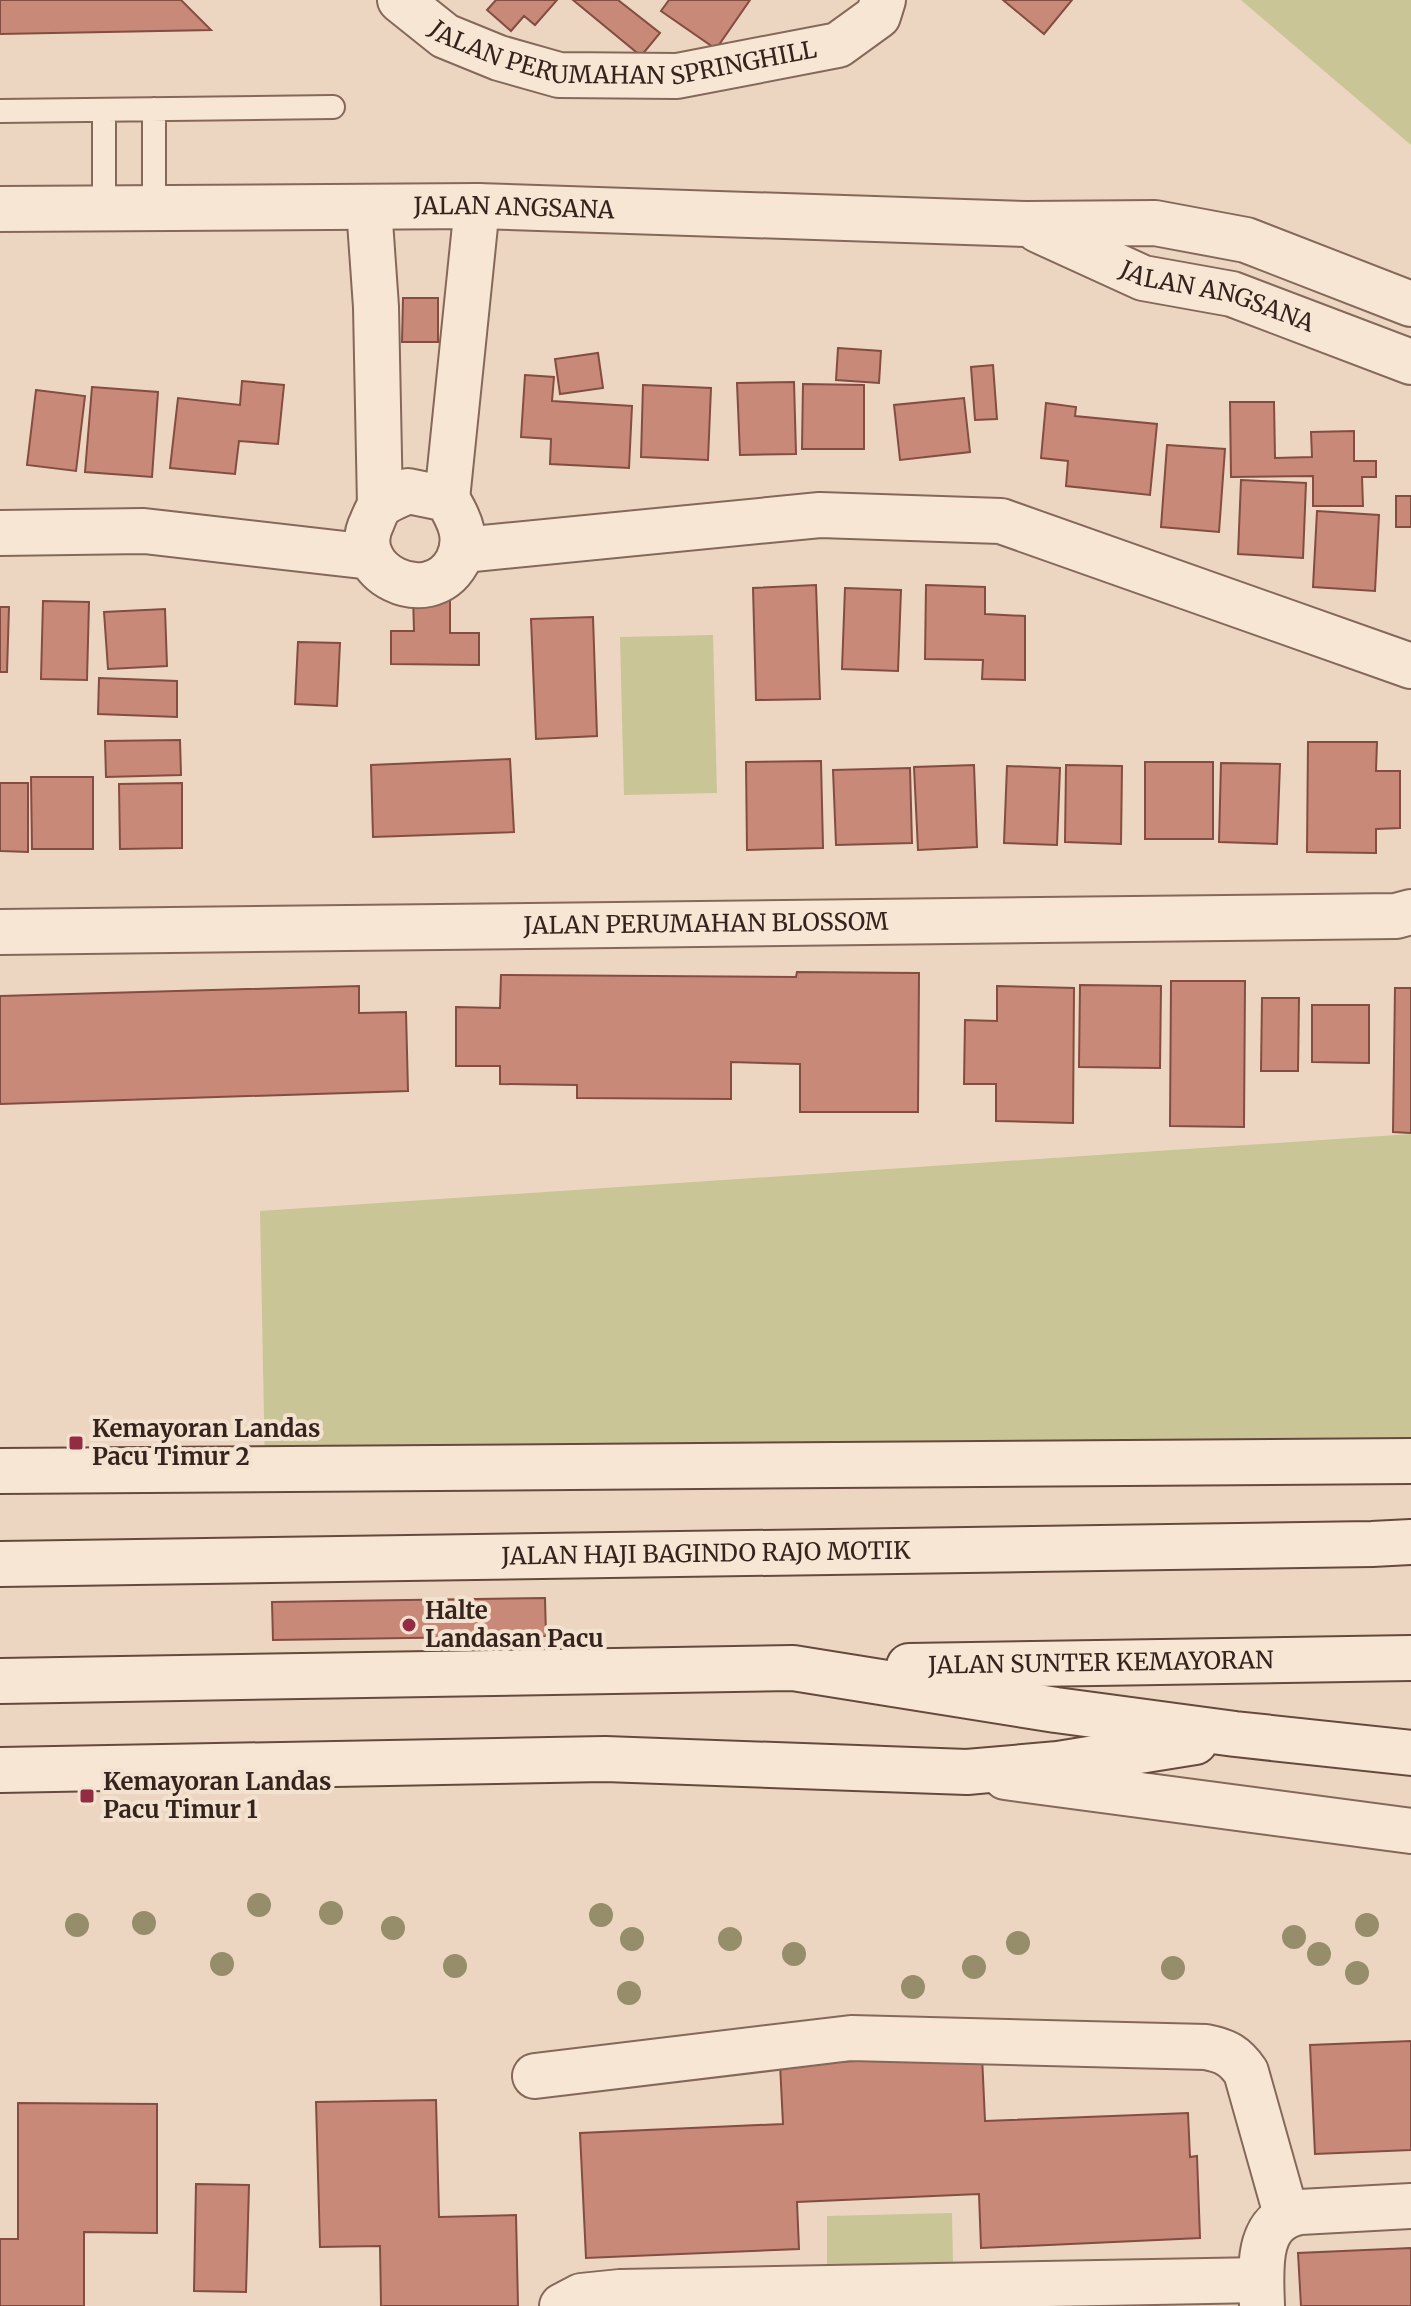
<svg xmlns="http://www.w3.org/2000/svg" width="1411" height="2306" viewBox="0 0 1411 2306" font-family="Merriweather,serif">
	<rect width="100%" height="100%" fill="#ecd6c1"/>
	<path fill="#c9c596" d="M1241 0H1411V145Z
		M713 635 717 793 624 795 620 637Z
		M1411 1134V1463L265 1469 260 1211Z
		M952 2213 953 2264 827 2267V2216Z"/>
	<path fill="#c98979" stroke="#834d40" stroke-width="2" d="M0 0H181L211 30 0 34Z
		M496 0H557L535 25 524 16 511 31 487 10Z
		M573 0H618L660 33 641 56Z
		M669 0H750L716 49 661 11Z
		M1003 0H1072L1044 34Z
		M403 298H438V342H402Z
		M838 348 881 351 879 383 836 380Z
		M598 353 603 388 560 394 555 359Z
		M993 365 997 419 975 420 971 367Z
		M525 375 554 377 552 401 632 406 629 468 550 464 551 439 521 437Z
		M242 381 284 385 278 444 239 441 235 474 170 468 178 398 240 405Z
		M794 382 796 454 740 455 737 383Z
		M803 384 864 385V449H802Z
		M643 385 711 388 708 460 641 457Z
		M92 387 158 392 152 477 85 472Z
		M36 390 85 396 76 471 27 465Z
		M964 398 970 452 900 460 894 405Z
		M1230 402H1274L1275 458 1312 457 1311 432 1354 431V461H1376V477H1362L1363 506H1313V476L1231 477Z
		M1046 403 1076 407 1075 416 1157 424 1150 495 1066 486 1068 461 1041 458Z
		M1167 445 1225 449 1219 532 1161 527Z
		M1241 480 1306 483 1303 558 1238 554Z
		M1396 496H1411V527H1396Z
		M1317 511 1379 515 1375 591 1313 587Z
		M816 585 820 699 756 700 753 588Z
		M926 585 985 587V614L1025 616V680L982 679 983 660 925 659Z
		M845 588 901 590 898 671 842 669Z
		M413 596H450V633H479V665L391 664V631H414Z
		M43 601 89 602 87 680 41 679Z
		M0 607H9L7 672H0Z
		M165 609 167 666 108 669 104 612Z
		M593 617 597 736 536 739 531 619Z
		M298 642 340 643 337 706 295 704Z
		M99 678 177 681V717L98 714Z
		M180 740 181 775 106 777 105 741Z
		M1308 742H1377L1376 771H1400V828L1376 829V853L1307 852Z
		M510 759 514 832 373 837 371 765Z
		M821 761 823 848 747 850 746 762Z
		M1145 762H1213V839H1145Z
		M1221 763 1280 764 1277 844 1219 842Z
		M974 765 977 847 918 850 914 767Z
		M1066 765 1122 766 1121 844 1065 842Z
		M1007 766 1060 768 1057 845 1004 843Z
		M910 768 912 843 836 845 833 770Z
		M31 777H93V849H32Z
		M0 783H28V852L0 851Z
		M182 783V848L120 849 119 784Z
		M797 972 919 973 918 1112H800V1064L731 1062V1099L577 1098V1085L500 1084V1066H456V1007L500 1008 501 975 796 977Z
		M1171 981H1245L1244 1127 1170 1126Z
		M1080 985 1161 986 1160 1068 1079 1067Z
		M359 986V1013L406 1012 408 1091 0 1104V996Z
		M997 986 1074 988 1073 1123 996 1121V1084H964L965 1020 997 1021Z
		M1395 988H1411V1133L1393 1132Z
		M1262 998H1299L1298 1071H1261Z
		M1312 1005H1369V1063L1312 1062Z
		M545 1598 546 1636 273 1640 272 1602Z
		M1411 2041V2150L1315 2154 1310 2045Z
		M982 2056 985 2121 1188 2113 1190 2157 1197 2156 1200 2238 981 2248 979 2194 797 2202 799 2249 586 2258 580 2133 783 2124 780 2064Z
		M436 2100 439 2217 516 2215 518 2306H381L380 2246 320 2247 316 2102Z
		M18 2103 157 2104V2233L84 2232V2306H0V2239H18Z
		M196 2184 249 2185 246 2292 194 2291Z
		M1411 2248V2306H1301L1298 2253Z"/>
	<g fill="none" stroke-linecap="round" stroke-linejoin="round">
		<g stroke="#85685a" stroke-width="26">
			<path id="service" d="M0 111 333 107
				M154 207V109
				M104 208V110"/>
		</g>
		<g stroke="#85685a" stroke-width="48">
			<g id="minor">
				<path id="s1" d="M400 0 445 36 499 58 559 75 677 76 838 45 878 16 883 0"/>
				<path d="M369 207 376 307 380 506"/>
				<path d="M408 491 447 499C460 520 469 539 457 562 428 613 347 571 372 522 374 517 377 509 381 505 388 499 400 495 408 491Z"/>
				<path d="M447 499 477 206"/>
				<path d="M0 533 144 531 371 557"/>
				<path d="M463 550 820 515 1001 521 1411 666"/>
				<path id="s2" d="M0 932 1396 916 1411 912"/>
				<path d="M535 2076 851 2038 1206 2047C1226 2051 1235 2056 1246 2072L1286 2214"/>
				<path d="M562 2306 581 2296 620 2292 1261 2280"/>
				<path d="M1262 2306C1261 2269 1255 2220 1300 2212L1411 2206"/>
			</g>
		</g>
		<g stroke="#85685a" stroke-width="48">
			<g id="tertiary">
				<path id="s3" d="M0 209 477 206 1026 224 1155 223 1246 240 1411 304"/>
				<path id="s4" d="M1038 230 1143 278 1232 294 1411 362"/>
				<path d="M1005 1777 1411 1831"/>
			</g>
		</g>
		<g stroke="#66493d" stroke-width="48">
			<g id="secondary">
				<path d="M0 1471 1411 1461"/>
				<path id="s5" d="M0 1564 1372 1544 1411 1542"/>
				<path id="s6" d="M909 1666 1411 1658"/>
				<path d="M0 1681 793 1668 1056 1710 1235 1734 1411 1753"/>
				<path d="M0 1770 605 1759 967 1772 1058 1764 1195 1742"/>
			</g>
		</g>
		<use href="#service" stroke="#f7e6d4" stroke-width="22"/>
		<use href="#minor" stroke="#f7e6d4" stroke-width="44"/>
		<use href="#tertiary" stroke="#f7e6d4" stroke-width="44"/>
		<use href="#secondary" stroke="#f7e6d4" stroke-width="44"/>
	</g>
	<g fill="#968d6b">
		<circle cx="259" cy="1905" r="12"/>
		<circle cx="331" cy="1913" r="12"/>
		<circle cx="601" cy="1915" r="12"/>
		<circle cx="144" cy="1923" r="12"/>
		<circle cx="77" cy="1925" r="12"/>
		<circle cx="1367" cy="1925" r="12"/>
		<circle cx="393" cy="1928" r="12"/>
		<circle cx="1294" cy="1937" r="12"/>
		<circle cx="632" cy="1939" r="12"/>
		<circle cx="730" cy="1939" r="12"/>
		<circle cx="1018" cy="1943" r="12"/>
		<circle cx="794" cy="1954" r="12"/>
		<circle cx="1319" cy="1954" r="12"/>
		<circle cx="222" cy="1964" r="12"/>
		<circle cx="455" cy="1966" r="12"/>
		<circle cx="974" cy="1967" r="12"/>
		<circle cx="1173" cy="1968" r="12"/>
		<circle cx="1357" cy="1973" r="12"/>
		<circle cx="913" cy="1987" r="12"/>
		<circle cx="629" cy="1993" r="12"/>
	</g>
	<g fill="#912c42" stroke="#f4e2d1" stroke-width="3">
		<rect x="68" y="1435" width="16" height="16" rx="4"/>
		<circle cx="409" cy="1625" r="8"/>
		<rect x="79" y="1788" width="16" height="16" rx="4"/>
	</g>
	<g text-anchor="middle" stroke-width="8" stroke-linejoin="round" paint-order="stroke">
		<g font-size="24" fill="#35241d" stroke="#f4e2d1">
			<text dy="8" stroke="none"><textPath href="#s1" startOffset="240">JALAN PERUMAHAN SPRINGHILL</textPath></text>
			<text dy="8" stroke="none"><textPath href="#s3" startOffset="514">JALAN ANGSANA</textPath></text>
			<text dy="8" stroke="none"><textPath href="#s4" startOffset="192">JALAN ANGSANA</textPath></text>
			<text dy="8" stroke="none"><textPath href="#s2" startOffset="706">JALAN PERUMAHAN BLOSSOM</textPath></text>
			<text dy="8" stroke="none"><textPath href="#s5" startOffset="706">JALAN HAJI BAGINDO RAJO MOTIK</textPath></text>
			<text dy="8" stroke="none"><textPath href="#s6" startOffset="192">JALAN SUNTER KEMAYORAN</textPath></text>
		</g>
		<g font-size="24" font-weight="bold" fill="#35241d" stroke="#f4e2d1" text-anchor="start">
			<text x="92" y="1437">Kemayoran Landas<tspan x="92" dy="28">Pacu Timur 2</tspan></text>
			<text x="425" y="1619">Halte<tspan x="425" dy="28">Landasan Pacu</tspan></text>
			<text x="103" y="1790">Kemayoran Landas<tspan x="103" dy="28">Pacu Timur 1</tspan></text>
		</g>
	</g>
</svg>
